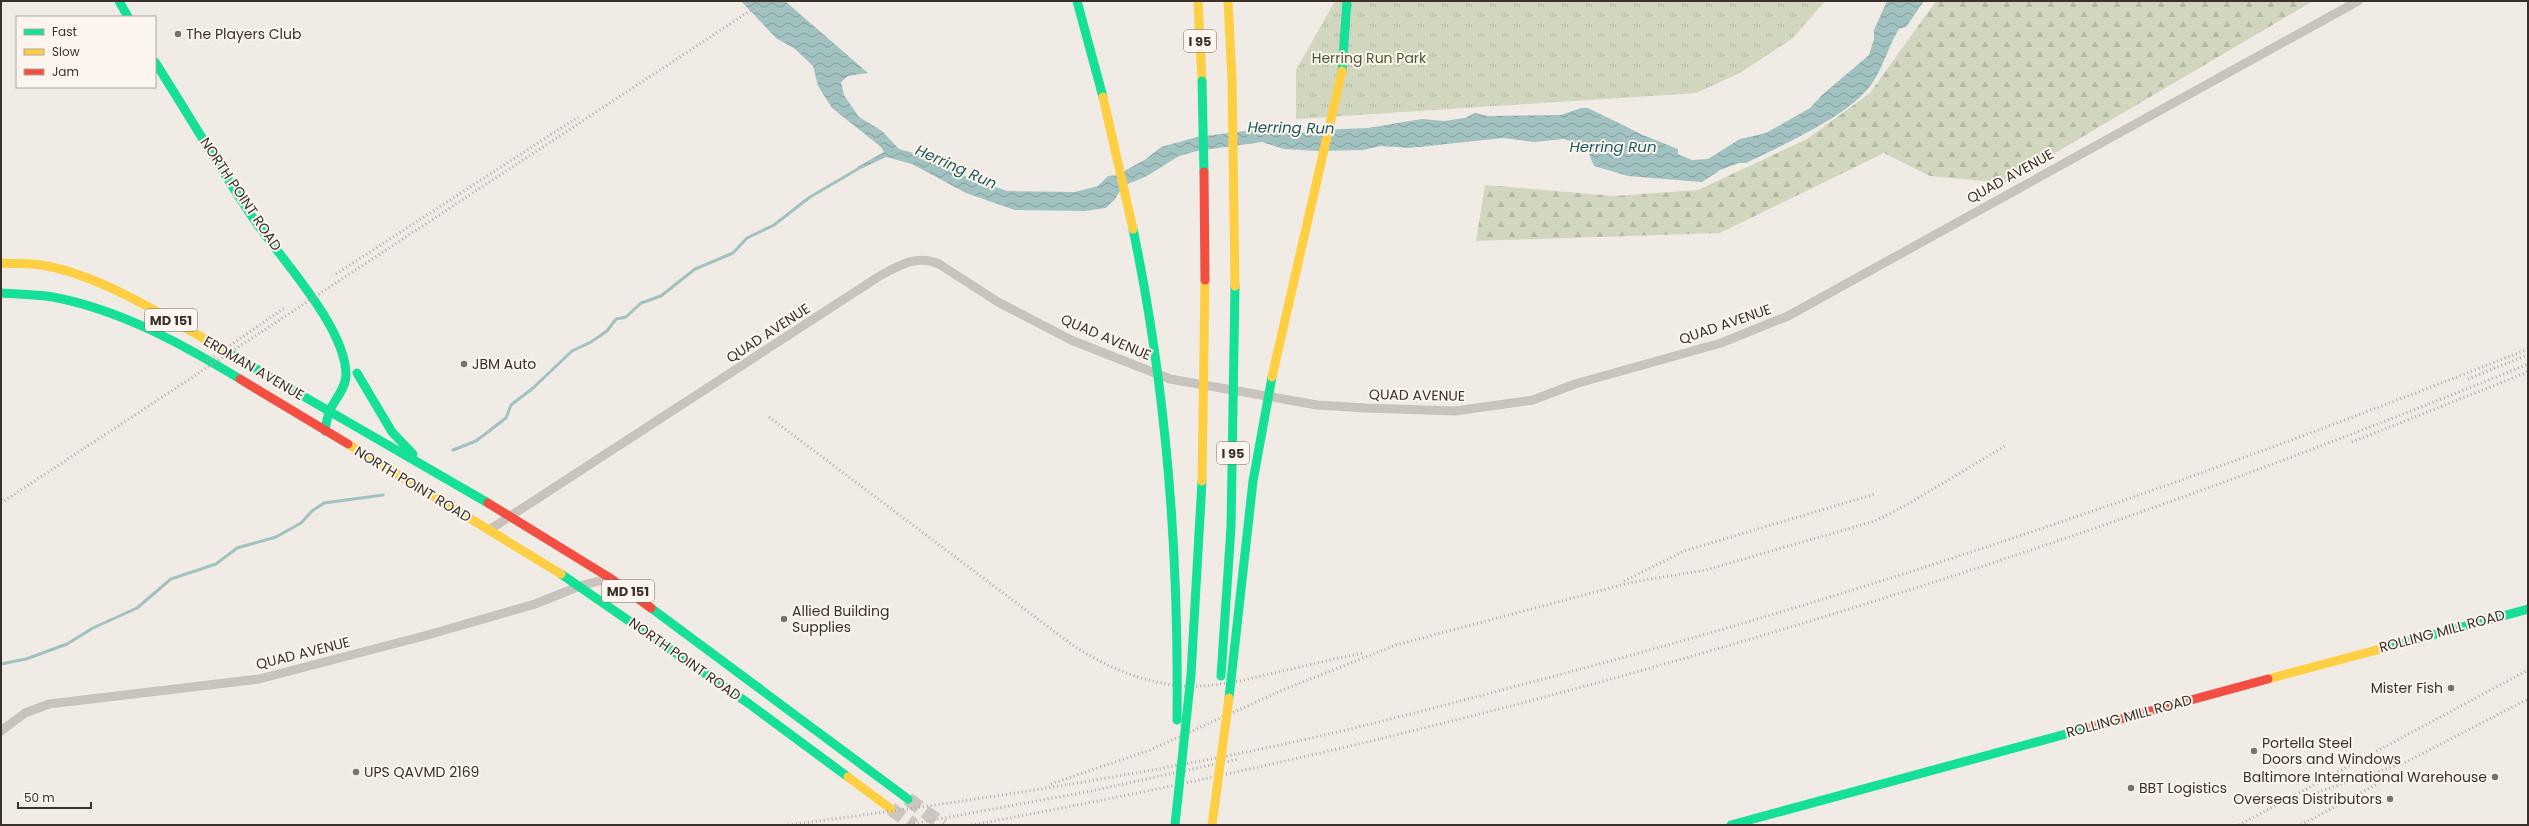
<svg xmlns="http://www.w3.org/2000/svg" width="2529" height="826" viewBox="0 0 2529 826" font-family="Poppins,sans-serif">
	<defs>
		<pattern id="forest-firs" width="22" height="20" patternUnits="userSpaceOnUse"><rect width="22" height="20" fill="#d1d6bf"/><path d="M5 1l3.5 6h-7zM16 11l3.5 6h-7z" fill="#b4b8a4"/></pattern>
		<pattern id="park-tufts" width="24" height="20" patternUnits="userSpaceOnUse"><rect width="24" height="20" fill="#d1d6bf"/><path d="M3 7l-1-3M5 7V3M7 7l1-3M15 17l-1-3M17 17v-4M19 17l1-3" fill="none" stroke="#b4b8a4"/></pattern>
		<pattern id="water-waves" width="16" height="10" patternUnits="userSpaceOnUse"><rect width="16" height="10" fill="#a1c2c1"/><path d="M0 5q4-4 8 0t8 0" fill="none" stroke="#849e9d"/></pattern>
	</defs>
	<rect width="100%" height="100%" fill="#f0ebe5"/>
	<path fill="url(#forest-firs)" d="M1936 1H2313L2004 183 1930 176 1884 153 1720 233 1476 241 1485 185 1614 196 1698 190 1807 139 1870 93Z"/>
	<path fill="url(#park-tufts)" d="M1335 1H1825L1793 38 1740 73 1696 93 1296 119V70Z"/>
	<path fill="url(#water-waves)" d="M741 1H785L868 73 848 76 841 82 844 95 859 117 882 131 899 149 925 156 986 186 996 187 1007 191 1075 192 1098 186 1108 176 1117 175 1146 159 1161 147 1197 137 1261 129 1301 133 1317 130 1368 128 1422 119 1444 121 1465 118 1475 113 1488 116 1561 115 1581 108H1588L1643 135 1678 149V154L1692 160 1708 159 1740 139 1766 133 1810 108 1822 95 1869 55 1874 39V30L1887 1H1924L1906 27 1899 29C1887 48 1882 74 1866 91 1841 119 1781 146 1746 163H1739L1720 170 1702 182 1628 176 1594 166 1586 147 1564 139 1534 142 1503 138 1409 148 1381 146 1363 150 1319 151 1284 149 1262 142 1197 151 1179 156 1147 176 1123 186 1115 199 1106 208 1085 211 1015 210 966 193 912 164 886 157 863 168 857 167 884 152 881 147 832 108 818 86 813 66 795 49 776 38Z"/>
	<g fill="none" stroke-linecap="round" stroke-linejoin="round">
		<path stroke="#a1c2c1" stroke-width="3" d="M453 450 476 441 506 418 511 405 533 388 572 351 591 342 607 331 616 319 626 317 641 303 661 296 695 269 733 253 747 238 774 225 810 197 863 166
			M1 664 26 659 67 644 93 628 137 608 171 579 216 564 237 548 276 537 301 523 312 511 324 503 383 495"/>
		<path stroke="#ccc6c0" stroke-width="14" stroke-dasharray="14 7" stroke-linecap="butt" d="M908 799 943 825
			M891 809 914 825"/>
		<path stroke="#c9c3be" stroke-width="9" d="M489 530 878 277C898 266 916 254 939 264L998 302 1071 340 1170 379 1317 405 1366 408 1455 411 1533 400 1575 384 1721 343 1788 316 2358 1
			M1 731 25 713 49 704 259 679 424 636 535 604 580 586 610 578"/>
		<path stroke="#16e098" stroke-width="9" d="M119 1 128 17
			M1077 1 1103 97
			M155 62C188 114 219 167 253 218 280 258 346 327 346 375 346 388 335 399 330 410 327 417 326 424 325 431
			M1342 71 1347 1
			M1 293C18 294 36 294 53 297 121 310 182 344 240 379
			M220 348 488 503
			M357 373 392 432 413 454
			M561 574 748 703 848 777
			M651 608 908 799
			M2388 647 2528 609
			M1731 825 2088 728"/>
		<path stroke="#ffcf43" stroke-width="9" d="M1198 1 1202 81
			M1228 1 1232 79
			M1 263C16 264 32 263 47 266 104 277 170 319 220 348
			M348 444 561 574
			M2268 679 2388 647
			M848 777 891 809"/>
		<path stroke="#f24e42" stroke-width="9" d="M240 379 348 444
			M488 503 610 578 651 608
			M2088 728 2268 679"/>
		<path stroke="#b1aca8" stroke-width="3" stroke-dasharray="1 3" stroke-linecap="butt" d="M336 274 578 117
			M207 361 286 307
			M2468 379 2528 355
			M769 417 1071 644C1104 666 1141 682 1181 686 1213 688 1244 680 1274 673 1304 666 1333 659 1363 653
			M2352 442 2528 372
			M1 503 765 1
			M1624 581 1684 551 1875 494
			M1051 784 1150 750 1285 689 1396 645 1633 582 1706 570 1875 521 1908 504 2005 446
			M2295 800 2406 762 2528 699
			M788 825C941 805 1094 783 1246 752 1341 733 1435 708 1528 683 1869 594 2201 479 2528 349
			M906 825 1091 791 1239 759
			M971 825C1505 729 2026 570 2528 364
			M2239 825 2528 670
			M2301 825 2403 770"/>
		<path stroke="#16e098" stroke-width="9" d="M1202 81 1204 172
			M1133 229C1167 391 1179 554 1177 720
			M1221 676 1231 527 1235 286
			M1229 698 1253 481 1272 377
			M1175 825 1191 675 1202 481"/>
		<path stroke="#ffcf43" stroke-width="9" d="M1232 79 1235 286
			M1103 97 1133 229
			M1272 377 1342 71
			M1202 481 1205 280
			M1212 825 1229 698"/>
		<path stroke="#f24e42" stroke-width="9" d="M1204 172 1205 280"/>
	</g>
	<g fill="#7a716c" stroke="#fbf5ee" stroke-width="1.5">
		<circle cx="178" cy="34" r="4"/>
		<circle cx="464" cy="364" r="4"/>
		<circle cx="784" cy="619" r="4"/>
		<circle cx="2451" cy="688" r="4"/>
		<circle cx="2254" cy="751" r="4"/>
		<circle cx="356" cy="772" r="4"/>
		<circle cx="2495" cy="777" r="4"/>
		<circle cx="2131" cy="788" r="4"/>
		<circle cx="2390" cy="799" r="4"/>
	</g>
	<g text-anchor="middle" stroke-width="4" stroke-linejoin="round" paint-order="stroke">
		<g fill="#fbf5ee" stroke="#756b66" stroke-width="1">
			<rect x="1184" y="30" width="32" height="22" rx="3"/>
			<rect x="145" y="309" width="52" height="22" rx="3"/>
			<rect x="1217" y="442" width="32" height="22" rx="3"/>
			<rect x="602" y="580" width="52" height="22" rx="3"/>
		</g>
		<g font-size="13" font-weight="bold" fill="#3b302b">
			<text x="1200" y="46">I 95</text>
			<text x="171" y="325">MD 151</text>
			<text x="1233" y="458">I 95</text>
			<text x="628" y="596">MD 151</text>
		</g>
		<g font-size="14" fill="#3b302b" stroke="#fbf5ee" text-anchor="start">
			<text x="186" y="39">The Players Club</text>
			<text x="472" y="369">JBM Auto</text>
			<text x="792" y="616">Allied Building<tspan x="792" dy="16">Supplies</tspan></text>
			<text x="2443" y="693" text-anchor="end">Mister Fish</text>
			<text x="2262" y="748">Portella Steel<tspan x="2262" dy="16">Doors and Windows</tspan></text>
			<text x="364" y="777">UPS QAVMD 2169</text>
			<text x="2487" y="782" text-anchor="end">Baltimore International Warehouse</text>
			<text x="2139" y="793">BBT Logistics</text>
			<text x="2382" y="804" text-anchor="end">Overseas Distributors</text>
		</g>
		<g font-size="14" fill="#4a5a2e" stroke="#fbf5ee">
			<text x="1369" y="63">Herring Run Park</text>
		</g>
		<g font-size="14" fill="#3b302b" stroke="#fbf5ee">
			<text transform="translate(2010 176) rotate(-29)" y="5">QUAD AVENUE</text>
			<text transform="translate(241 194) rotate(56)" y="5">NORTH POINT ROAD</text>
			<text transform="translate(1725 324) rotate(-19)" y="5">QUAD AVENUE</text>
			<text transform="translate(768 333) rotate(-33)" y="5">QUAD AVENUE</text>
			<text transform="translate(1106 337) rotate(23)" y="5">QUAD AVENUE</text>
			<text transform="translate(254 368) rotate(30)" y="5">ERDMAN AVENUE</text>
			<text transform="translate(1417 395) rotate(1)" y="5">QUAD AVENUE</text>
			<text transform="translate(413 484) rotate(31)" y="5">NORTH POINT ROAD</text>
			<text transform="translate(2442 631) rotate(-15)" y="5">ROLLING MILL ROAD</text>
			<text transform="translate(303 653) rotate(-14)" y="5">QUAD AVENUE</text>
			<text transform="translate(685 659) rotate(35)" y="5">NORTH POINT ROAD</text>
			<text transform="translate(2129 716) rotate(-15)" y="5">ROLLING MILL ROAD</text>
		</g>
		<g font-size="15" font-style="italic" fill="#1f5a5e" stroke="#fbf5ee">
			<text transform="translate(1291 128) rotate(1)" y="5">Herring Run</text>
			<text x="1613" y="152">Herring Run</text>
			<text transform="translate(956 167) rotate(24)" y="5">Herring Run</text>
		</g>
	</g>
	<rect width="2529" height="826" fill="none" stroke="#3b302b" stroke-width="4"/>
	<rect x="16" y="16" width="140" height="72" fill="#fbf5ee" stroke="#aea6a0"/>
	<rect x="24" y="29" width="20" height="6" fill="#16e098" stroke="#aea6a0"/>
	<text x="52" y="36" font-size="12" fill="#3b302b">Fast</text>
	<rect x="24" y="49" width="20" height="6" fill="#ffcf43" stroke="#aea6a0"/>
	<text x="52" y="56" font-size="12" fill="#3b302b">Slow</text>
	<rect x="24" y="69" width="20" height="6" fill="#f24e42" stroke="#aea6a0"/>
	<text x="52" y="76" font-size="12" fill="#3b302b">Jam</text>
	<path d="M18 802v6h73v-6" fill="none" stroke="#3b302b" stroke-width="2"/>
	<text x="24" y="802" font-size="12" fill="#3b302b" stroke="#fbf5ee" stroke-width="3" paint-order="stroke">50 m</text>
</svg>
